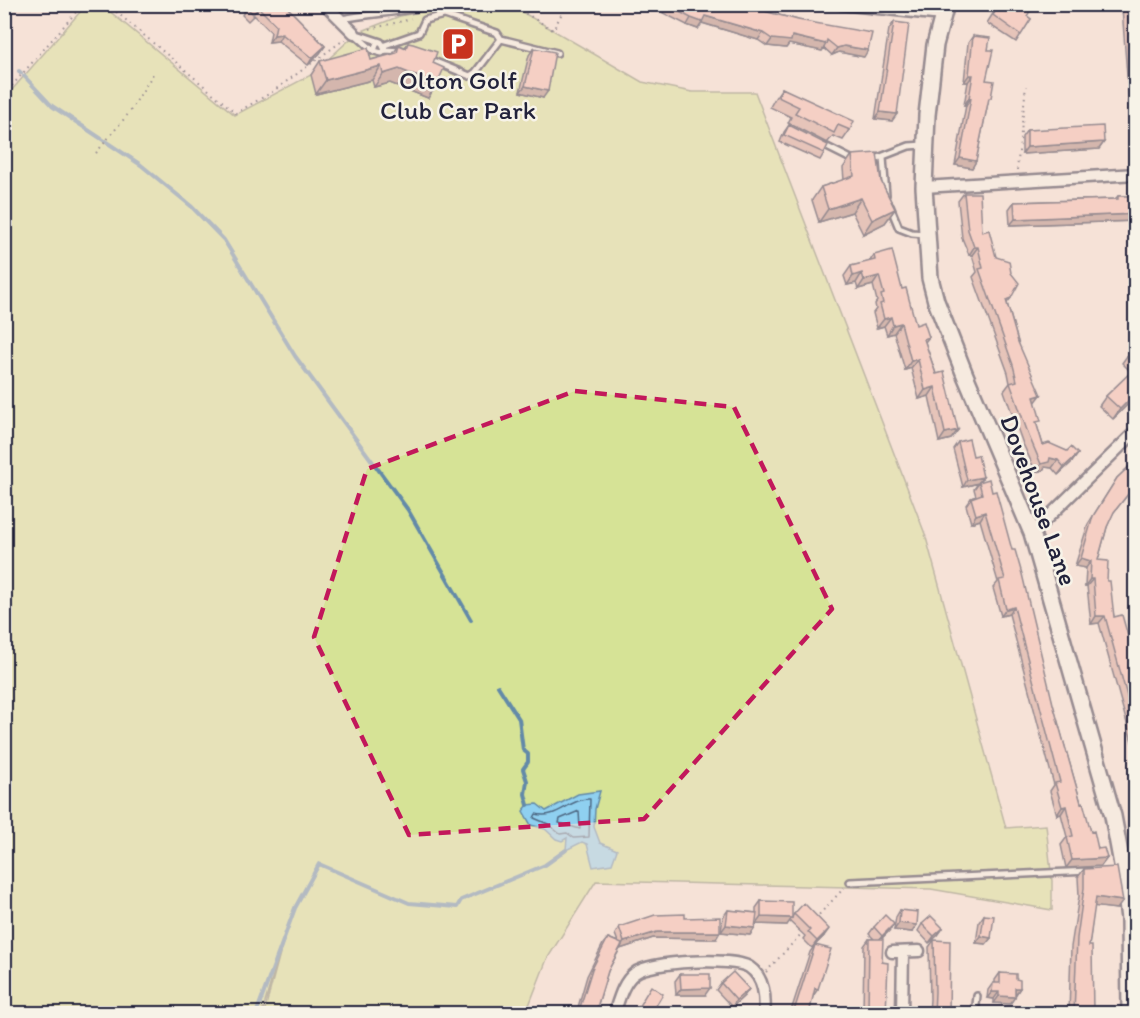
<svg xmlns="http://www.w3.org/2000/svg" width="1140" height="1018" viewBox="0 0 1140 1018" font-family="Itim,sans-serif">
	<rect width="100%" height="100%" fill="#f6e2d7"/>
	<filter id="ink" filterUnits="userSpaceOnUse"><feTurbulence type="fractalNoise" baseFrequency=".0167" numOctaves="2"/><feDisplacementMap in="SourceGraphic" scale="12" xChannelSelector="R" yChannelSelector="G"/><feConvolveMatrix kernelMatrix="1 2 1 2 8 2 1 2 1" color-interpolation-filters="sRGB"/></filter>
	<g filter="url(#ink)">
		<path fill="#d6e396" stroke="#7c8268" stroke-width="1.5" d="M87 4 102 5 235 115 311 75 357 33 400 16 459 4 510 5 642 82 692 92H755L925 534 1006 828 1046 825 1052 881V910L931 889 596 881 547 959 526 1013H264L287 927 262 1013H5L4 99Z"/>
		<path fill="#8fd0f0" stroke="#638aa8" stroke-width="1.5" d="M600 791 595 809 594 827 600 843 617 850 612 864 593 867 587 844 582 842 566 850 567 838 562 841 556 839 545 829 531 825 523 811 528 805 537 804 546 811 578 794Z"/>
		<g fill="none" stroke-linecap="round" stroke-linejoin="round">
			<path stroke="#4e6883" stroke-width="1.5" d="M590 799 589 837 574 838 567 833 560 834 548 824 534 818 536 814C557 820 570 798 590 799Z
				M579 811 580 829 559 823 560 819Z"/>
			<path stroke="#638aa8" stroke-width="4" d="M19 71 21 73
				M24 76 52 106 141 165 191 206 224 240 295 356 408 510 471 620
				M498 686 519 719 523 750 528 754V762L523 769 527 781 525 794 528 805
				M256 1014 295 908 319 864 409 903 457 907 461 900 545 865 566 850"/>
			<g stroke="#22223b" stroke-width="10">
				<path id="lane" d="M341 19C374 13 406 12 438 4
					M354 33 381 42 385 50 382 53 374 51 377 42
					M357 36 374 51
					M385 45 419 33 425 20 444 15 497 33 501 39
					M385 50 401 51
					M428 59 470 76 475 73 501 39 557 53
					M823 145 855 161
					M883 158 886 195
					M873 160 909 146 924 145
					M890 206 899 228 912 233 925 234
					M850 882 1089 871
					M975 1014 977 996"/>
			</g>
			<g stroke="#22223b" stroke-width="15">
				<path id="street" d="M325 4 354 33
					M841 4 942 15
					M924 187 1136 174
					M1032 533 1136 431
					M892 952 919 951
					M614 1014C619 999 623 982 635 973 650 961 733 957 749 967 764 977 766 998 764 1014
					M902 1014 903 952"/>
			</g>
			<g stroke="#22223b" stroke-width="20">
				<path id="secondary" d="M946 4 935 45 927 115 924 187 930 278 936 301 965 375 1032 533 1113 816 1123 870 1129 919 1130 1014"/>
			</g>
			<path stroke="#22223b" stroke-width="2" stroke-dasharray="1.5 4.5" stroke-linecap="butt" d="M107 4 236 113 272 92 345 39
				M510 4 553 30 567 4
				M451 9 468 4
				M370 29 411 19
				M4 95 83 4
				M96 153 129 113 153 74
				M1017 170 1026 86
				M815 919 844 888
				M766 972 803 932"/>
			<use href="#lane" stroke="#f7f3e8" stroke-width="5"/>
			<use href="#street" stroke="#f7f3e8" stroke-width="10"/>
			<use href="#secondary" stroke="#f7f3e8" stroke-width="15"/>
		</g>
		<path fill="#d29f96" stroke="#22223b" stroke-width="1.5" d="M240 4H284L325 46 320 53 308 65 278 41 269 42 271 32 254 15 248 21 242 15 245 10Z
			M658 4H737L798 20 864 57 839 52 832 55 824 48 822 51 789 44 786 48 767 46 758 40 702 23 698 29 687 25 663 13 666 7Z
			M999 4 1027 16 1031 19 1016 42 987 23Z
			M1124 4H1136V141L1135 130 1131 131 1122 8Z
			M894 22 892 121 875 119 889 29Z
			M973 36 986 80 988 102 976 161 972 168 955 165 966 105H964L968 82H964L968 43Z
			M408 43 433 63 437 84 428 98 390 83 374 87 372 80 316 94 311 75 320 61 371 60 393 54 399 45 405 47Z
			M534 48 543 98 520 92 529 55Z
			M782 88 850 130 843 140 833 136 827 143 788 123 791 117 770 107 775 98Z
			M789 125 824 153 820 160 780 142 784 132Z
			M1027 130 1104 142 1099 149 1022 154V137Z
			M852 155 881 181 895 209 885 223 863 234 852 212 819 222 812 200 821 187 844 180 843 168Z
			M964 193 982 232 996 257 1011 298 1007 303 1035 402 1037 426 1043 445 1078 454 1072 462 1058 475 1052 468 1045 467 1043 470 1036 472 1023 444 1004 391 1010 383 1008 373 973 277 977 272 972 255H969L962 238 958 201Z
			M1118 196H1136V221L1010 225 1009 209 1014 202 1115 199Z
			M874 255 902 289 916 325 929 337 925 342 936 374 958 430 951 439 939 442 929 396 919 399 911 368 905 370 894 333 887 335 884 326 877 328 873 313 876 309 875 304 877 301 873 285 858 289 856 283 847 285 844 276 851 266 869 262Z
			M1135 348 1136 396 1113 419 1099 406 1106 396 1131 372 1122 363 1127 356Z
			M958 442 973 456 983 477 978 483 963 487 953 449Z
			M1136 460V486L1129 493 1113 513 1107 527 1098 560 1107 581 1114 617 1136 664V756L1099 623 1091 624 1087 586H1085L1086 568 1075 566 1088 524 1117 478Z
			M979 482 992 492 1081 803 1091 832 1098 849 1107 858 1101 866 1066 868 1061 845 1067 837 1061 814 1057 815 1050 791 1054 785 1009 614 1001 616 993 588 998 582 980 520 971 523 966 505 971 498 976 496 974 489Z
			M1084 869 1117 909 1094 906 1089 946 1093 1014H1069L1071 947 1079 896 1078 877Z
			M761 901 792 917 794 914 824 936 815 945 818 989 813 996 808 1014H790L810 952 815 945 812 948 803 939 805 936 789 921 787 925 756 924 755 928 750 935 721 932 723 917 728 910 756 913V908Z
			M900 910 912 932 894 930 896 917Z
			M984 915 991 938 986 944 976 943 979 922Z
			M685 918 716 939 653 938 620 949 608 971 595 1014H576L587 976 603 944 608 938 618 942 615 934 619 927Z
			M922 924 943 928 938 935 929 943 918 931Z
			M874 927 889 931 881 939 886 1014H863L864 946 869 939H874L869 934Z
			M934 940 949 1014H929L930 999 929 947Z
			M1000 973 1016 979 1020 988 1010 1004 994 1003V999L987 998 988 990 993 983H995V980Z
			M680 974 705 995H676L675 981Z
			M721 983 749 989 744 996 732 1007 716 990Z"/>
		<path fill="#ab827a" stroke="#22223b" stroke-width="1.5" d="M394 4H405L404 5 393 7Z
			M658 4H668L666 7Z
			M705 16 763 33 758 40 702 23 698 29 687 25 691 18Z
			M282 34 278 41 269 42 274 35Z
			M792 36 826 44 822 51 789 44 786 48 767 46 772 39Z
			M325 46 320 53 308 65 312 58Z
			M844 46 868 50 864 57 839 52 832 55 837 48Z
			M381 66 372 80 316 94 326 80Z
			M399 69 437 84 428 98 390 83 374 87 383 74Z
			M969 75H973L968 82H964Z
			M525 86 548 91 543 98 520 92Z
			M969 98H971L966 105H964Z
			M880 112 897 114 892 121 875 119Z
			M1136 124V129L1131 131Z
			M1104 142 1099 149 1022 154 1027 147Z
			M960 158 976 161 972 168 955 165Z
			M861 198 852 212 819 222 828 209Z
			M895 209 885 223 863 234 872 220Z
			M1136 214V221L1010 225 1015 219Z
			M974 247H978L972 255H969Z
			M862 273 856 283 847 285 853 276Z
			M879 276 873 285 858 289 864 280Z
			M891 317 884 326 877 328 884 319Z
			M901 323 894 333 887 335 893 325Z
			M918 359 911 368 905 370 911 361Z
			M935 387 929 396 919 399 925 390Z
			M1136 393V396L1113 419 1120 409Z
			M1041 395 1035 403 1034 397Z
			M958 430 951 439 939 442 945 433Z
			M1078 454 1072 462 1058 475 1064 467Z
			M1050 458 1058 460 1052 468 1045 467 1043 470 1036 472 1041 464Z
			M983 477 978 483 963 487 967 480Z
			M985 512 980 520 971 523 976 515Z
			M1081 558 1091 561 1086 568 1075 566Z
			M1090 579H1093L1087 586H1085Z
			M1014 607 1009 614 1001 616 1006 609Z
			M1096 616H1105L1099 623 1091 624Z
			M1066 806 1061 814 1057 815 1062 807Z
			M1107 858 1101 866 1066 868 1072 860Z
			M1096 897 1123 901 1117 909 1090 906Z
			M761 917 792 918 787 925 756 924Z
			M899 923 917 925 912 932 894 930Z
			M894 924 889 931 877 943 882 936Z
			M726 925 755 928 750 935 721 932Z
			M943 928 938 935 929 943 934 936Z
			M829 929 824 936 812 948 817 941Z
			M657 932H720L716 939 653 938 620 949 624 942Z
			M981 936 991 938 986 944 976 943Z
			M710 988 705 995H676L681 989Z
			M1015 988H1020L1015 995Z
			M749 989 744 996 732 1007 736 1000Z
			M992 992H999L994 999 987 998Z
			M999 996 1015 997 1010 1004 994 1003Z"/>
		<path fill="#f4b9ae" stroke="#22223b" stroke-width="1.5" d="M250 4H284L325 46 312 58 282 34 274 35 276 25 259 8 253 14 247 8Z
			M669 4H737L798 20 872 33 868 50 844 46 837 48 827 40 826 44 792 36 791 41 772 39 763 33 705 16 702 22 691 18 668 6Z
			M1000 4H1027L1032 8 1027 16 1031 19 1021 35 993 15Z
			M1127 4H1136V119Z
			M894 22 909 24 897 114 880 112Z
			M973 36 990 38 988 50H993L986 80 994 81 991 98H989L976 161 960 158 971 98H969L973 75H969Z
			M408 43 413 44 437 52 433 63 444 68 437 84 399 69 383 74 381 66 326 80 320 61 368 48 371 60 397 53 399 45 406 48Z
			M534 48 555 52 548 91 525 86Z
			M782 88 854 121 850 130 838 125 834 133 795 113 799 107 778 97Z
			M789 125 828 145 824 153 784 135Z
			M1103 126 1104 142 1027 147V130Z
			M877 153 881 181 895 209 872 220 861 198 828 209 821 187 854 176 852 155Z
			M964 193H980L982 232 989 230 996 257 1009 261 1011 273 1019 283 1011 298 1006 300 1018 342 1041 395 1034 397 1041 421 1036 422 1043 445 1049 443 1067 451 1071 447 1078 454 1064 467 1058 460 1050 458 1049 462 1041 464 1029 436 1010 383 1017 381 1013 365 979 269 983 268 978 247H974L968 230Z
			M1118 196H1136V214L1015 219 1014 202 1118 199Z
			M892 250 902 289 906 288 916 325 924 322 929 337 924 339 936 374 944 372 958 430 945 433 935 387 925 390 918 359 911 361 901 323 893 325 891 317 884 319 880 304 883 303 881 295 884 294 879 276 864 280 862 273 853 276 851 266 875 260 874 255Z
			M1135 348H1136V365L1127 356Z
			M1136 367V393L1120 409 1106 396Z
			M969 439 973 456 978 455 983 477 967 480 958 442Z
			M1136 460V484L1114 512 1107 527 1098 560 1108 561 1107 581H1110L1114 617 1122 615 1136 664V729L1105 616H1096L1093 579H1090L1091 561 1081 558 1093 516 1117 478Z
			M989 479 992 492 996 491 1012 550H1015L1022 574 1053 704 1081 803 1083 802 1091 832 1094 831 1098 849 1104 848 1107 858 1072 860 1067 837 1073 836 1066 806 1062 807 1055 783 1060 782 1014 607 1006 609 999 580 1005 579 985 512 976 515 971 498 982 494 979 482Z
			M1117 867 1123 901 1096 897 1089 946H1092L1093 1014H1074L1077 938 1084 888V869Z
			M761 901 792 902V918L761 917Z
			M804 903 829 929 817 941 808 932 810 930 794 914Z
			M728 910 757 913 755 928 726 925Z
			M900 910 918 912 917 925 899 923Z
			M685 914V918L720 917V932H657L624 942 619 927 655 915Z
			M885 915 894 924 882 936 874 927Z
			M984 915 994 916 991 938 981 936Z
			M931 916 943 928 934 936 922 924Z
			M608 938 622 944 608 971 595 1014H578L592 969Z
			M869 939H883L882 962 888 963 886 1014H868Z
			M934 940 950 941 949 1014H934L935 992Z
			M815 945 831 949 818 989 815 988 809 1014H793Z
			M733 972 749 989 736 1000 721 983Z
			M1000 973 1016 974V979L1020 980V988H1015V997L999 996V992H992L993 983H1000Z
			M680 974H710V988L681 989Z
			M651 986 663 994 651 1014H634Z
			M728 1008 744 1012V1014H726Z
			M1029 1011V1014H1008Z"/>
	</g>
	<path d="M0 0H1140V1018H0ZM575 391 734 407 832 609 644 819 409 835 314 637 367 469Z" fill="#f6e2d7" fill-opacity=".55" fill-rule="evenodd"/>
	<path fill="none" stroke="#c2185b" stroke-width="4.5" stroke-dasharray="12 8" stroke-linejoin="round" d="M575 391 734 407 832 609 644 819 409 835 314 637 367 469Z"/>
	<defs>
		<g id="parking-square" transform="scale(1.725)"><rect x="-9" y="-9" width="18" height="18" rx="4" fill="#c8321e" stroke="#f7f3e8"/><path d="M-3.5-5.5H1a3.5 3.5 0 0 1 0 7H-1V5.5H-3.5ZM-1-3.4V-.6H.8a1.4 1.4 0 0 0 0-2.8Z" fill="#fff"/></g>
	</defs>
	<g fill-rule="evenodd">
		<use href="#parking-square" x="458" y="44"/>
	</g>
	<g text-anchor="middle" stroke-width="5" stroke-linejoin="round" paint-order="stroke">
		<g font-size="26" fill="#22223b" stroke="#f7f3e8">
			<text x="458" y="89">Olton Golf<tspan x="458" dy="30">Club Car Park</tspan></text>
		</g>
		<g font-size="26" fill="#22223b" stroke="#f7f3e8">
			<text transform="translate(1039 500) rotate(70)" y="9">Dovehouse Lane</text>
		</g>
	</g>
	<rect width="1140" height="1018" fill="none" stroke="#f7f3e8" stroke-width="24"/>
	<rect x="12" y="12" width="1116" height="994" fill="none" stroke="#22223b" stroke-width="2" filter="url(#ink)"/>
</svg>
